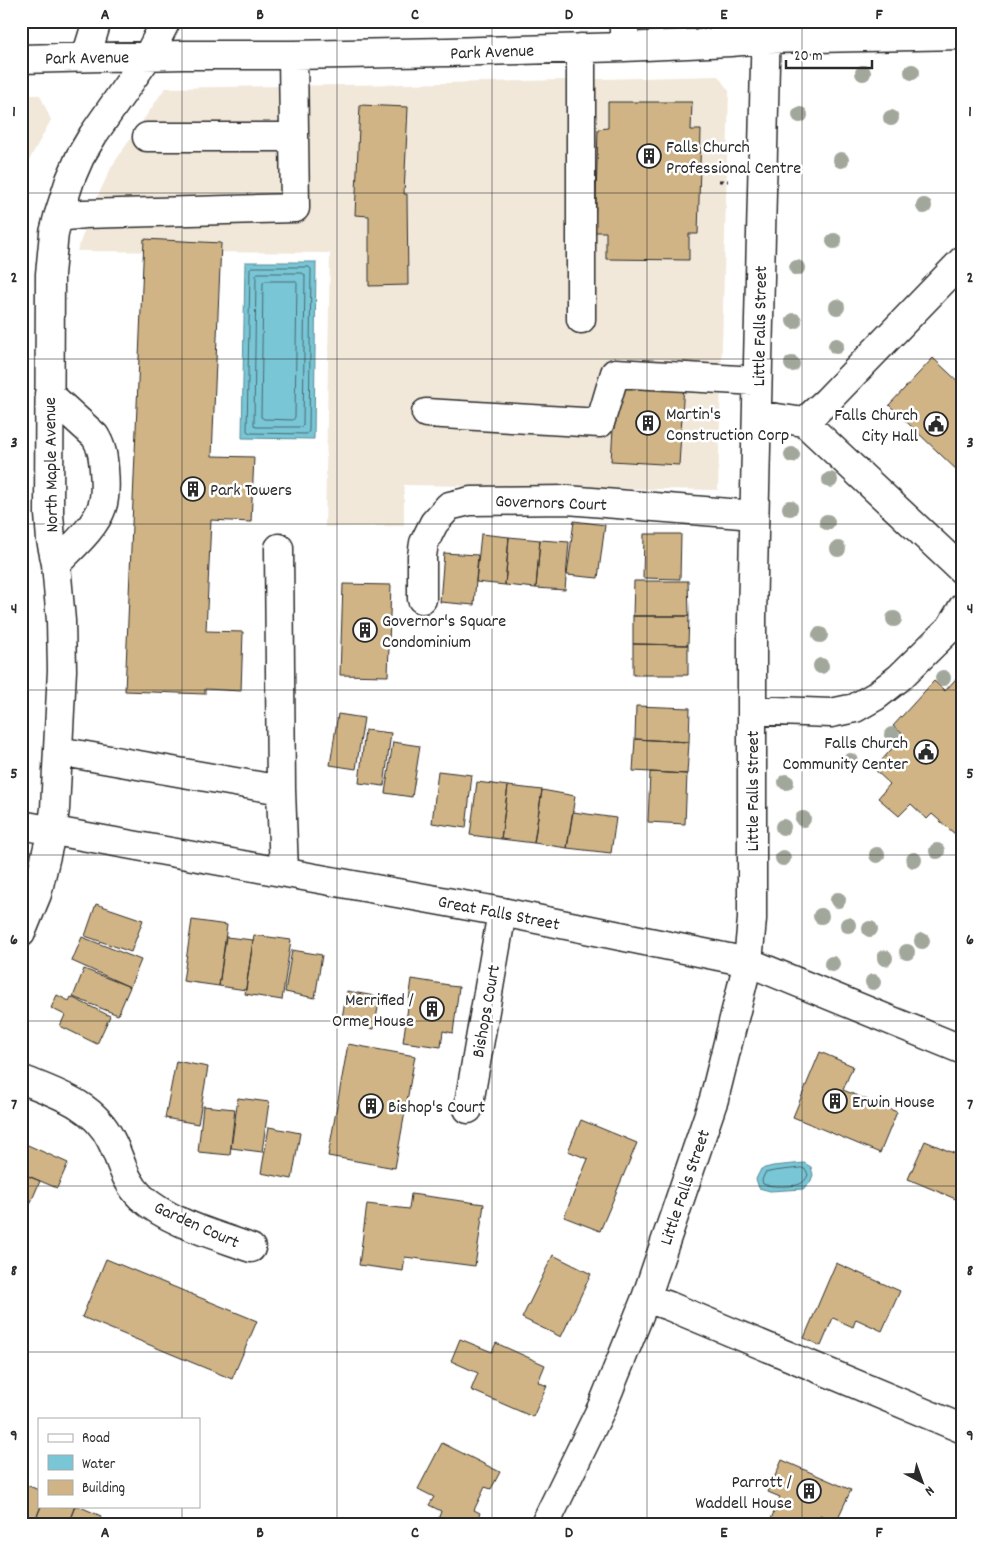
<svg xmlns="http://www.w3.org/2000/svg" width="984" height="1545" viewBox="0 0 984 1545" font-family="Dekko,sans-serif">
	<rect width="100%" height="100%" fill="#fff"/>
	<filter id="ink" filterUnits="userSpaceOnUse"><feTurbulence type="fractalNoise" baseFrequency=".02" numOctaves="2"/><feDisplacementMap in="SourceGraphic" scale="10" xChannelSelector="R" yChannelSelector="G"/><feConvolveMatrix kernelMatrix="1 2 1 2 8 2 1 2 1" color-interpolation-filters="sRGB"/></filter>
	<g filter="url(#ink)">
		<path fill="#f1e8da" d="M718 76 729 91 718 490 404 485V526L325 527 330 253 77 251 93 206 112 166 165 88 403 84Z
			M21 95H40L51 120 21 175Z"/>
		<path fill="#78c6d6" stroke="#598892" d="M245 262H316L314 439 242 438Z
			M804 1163 811 1167 813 1175 810 1183 803 1189 770 1191 759 1188 756 1179 761 1169 773 1166Z"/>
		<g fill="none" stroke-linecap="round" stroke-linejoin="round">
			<path stroke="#4a696f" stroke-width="1" d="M252 267H309L311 269 309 431 307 434 250 433 247 431 250 269Z
				M258 273H302L305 275 303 425 301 427H256L254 425 256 276Z
				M266 281H295L297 283 295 417 293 420 264 419 261 417 263 283Z
				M802 1168 806 1170 808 1175C806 1179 804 1182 800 1184 792 1187 771 1187 763 1184L762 1180 765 1173 774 1171Z"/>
		</g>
		<path fill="#d0b485" stroke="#2b2b2b" d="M608 102H692L691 130H701L698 234H689V260L606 259V232H595L598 129 608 128Z
			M360 105 408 107 404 194H407L408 285 369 286V216L355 215Z
			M144 239 221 243 212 456 254 457 251 522 211 520 206 631 243 632 241 691 205 689V694L125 691Z
			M933 358 963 386V476L889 405Z
			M616 380 684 384 679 465 611 461Z
			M574 521 605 525 598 578 567 575Z
			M481 534 509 537 505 585 476 582Z
			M644 534H681L680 579 643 578Z
			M509 537 540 540 536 588 505 585Z
			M540 540 569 542 565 590 536 588Z
			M444 553 478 555 474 605 440 602Z
			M634 581H688L689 616H633Z
			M343 584 391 585 388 676 340 675Z
			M633 616H689L688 645 633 644Z
			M633 644 688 645V675H633Z
			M963 671V841L932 814 927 819 911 804 899 816 878 798 890 784 874 769 904 735 893 726 934 681 945 691Z
			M636 706 690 708 689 742 635 739Z
			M338 714 364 718 356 769 330 765Z
			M365 730 391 733 384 786 359 783Z
			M635 739 689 742 687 774 633 771Z
			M393 742 420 746 412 797 385 793Z
			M438 771 472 775 466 828 432 823Z
			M650 772 687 774 685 824 648 822Z
			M477 782 508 786 501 839 470 835Z
			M508 786 542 790 534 843 501 839Z
			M542 790 575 796 567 848 534 843Z
			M573 812 616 818 611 853 567 848Z
			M96 904 143 920 131 952 85 936Z
			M192 920 227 925 219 986 183 981Z
			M254 935 291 940 282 1000 245 994Z
			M82 937 141 960 130 987 72 961Z
			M226 937 253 940 246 990 219 986Z
			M292 950 322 955 315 998 285 992Z
			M84 969 130 987 118 1015 73 997Z
			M412 979 449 985V986L459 987 453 1033 443 1031 441 1047 403 1042Z
			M347 991 380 997 374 1029 341 1023Z
			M57 995 69 1001 71 997 110 1016 97 1044 60 1026 65 1015 51 1008Z
			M348 1044 415 1056 395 1168 328 1156Z
			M820 1052 853 1066 843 1090 897 1112 880 1153 793 1117Z
			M176 1061 208 1067 198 1124 165 1118Z
			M238 1098 269 1102 262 1152 231 1148Z
			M203 1106 235 1109 230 1155 198 1152Z
			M581 1120 637 1143 600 1231 564 1217 588 1159 568 1151Z
			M269 1127 300 1133 292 1179 261 1173Z
			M925 1141 963 1157V1202L908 1179Z
			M21 1142 68 1163 57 1188 21 1173Z
			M21 1173 40 1181 28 1209 21 1206Z
			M411 1194 484 1204 475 1266 405 1257 403 1271 359 1265 367 1204 409 1209Z
			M21 1206 28 1209 21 1225Z
			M553 1255 591 1274 561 1337 522 1318Z
			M106 1259 257 1321 232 1379 82 1317Z
			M836 1263 900 1291 882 1331 856 1319 853 1327 833 1318 821 1346 804 1338Z
			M460 1339 492 1352 496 1343 545 1365 538 1382 547 1386 533 1417 471 1390 478 1373 451 1361Z
			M442 1443 500 1472 491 1489 485 1487 474 1510 480 1513 475 1524H453L439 1517 441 1511 429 1505 434 1497 418 1489Z
			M782 1460 851 1490 836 1522 820 1515 816 1524H769L780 1497 768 1492Z
			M21 1483 39 1490V1506H41L34 1524H21Z
			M41 1506H75L68 1524H34Z
			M75 1506H78L101 1516 98 1524H68Z
			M343 1518 356 1524H340Z"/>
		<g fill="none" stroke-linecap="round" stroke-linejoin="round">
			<g stroke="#2b2b2b" stroke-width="31">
				<path id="minor" d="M624 47V21
					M581 48V319
					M86 57 97 21
					M21 59 183 55H293L448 52 624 47 730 42 766 39 963 35
					M147 137H294
					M58 217 84 214 295 208 293 55
					M49 394 95 436C102 447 103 457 104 469 105 481 106 496 102 507 95 528 71 548 56 564
					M426 413 600 423 615 373 757 381
					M757 415 804 422 963 571
					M804 422 827 401 963 260
					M279 548 281 790
					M422 599V556L424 543 434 523 449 506 470 501 567 500 754 515
					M752 710 831 713 855 708 876 696 899 678 950 628 963 607
					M58 751 281 790 284 872
					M21 933 37 894 52 830 55 809 62 670 61 621 56 564 51 540 49 514 50 274 54 233 58 217 70 180 80 157 93 135 148 56 166 21
					M21 1079C55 1093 94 1104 111 1140 121 1159 124 1181 141 1197 169 1223 216 1235 251 1248
					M468 1109 502 912
					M646 1298 669 1306 963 1429
					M545 1524 602 1407 646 1298 670 1228 714 1099 748 962 752 919V618L766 21"/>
			</g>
			<g stroke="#2b2b2b" stroke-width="31">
				<path id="major" d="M21 825 502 912 748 962 963 1050"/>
			</g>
			<path stroke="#2b2b2b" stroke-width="3" stroke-dasharray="4 4" stroke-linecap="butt" d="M719 181H728"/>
			<use href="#minor" stroke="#fff" stroke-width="28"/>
			<use href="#major" stroke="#fff" stroke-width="28"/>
		</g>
		<g fill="#a2a79b">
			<circle cx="912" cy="72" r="8"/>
			<circle cx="863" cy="73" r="8"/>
			<circle cx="800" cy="115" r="8"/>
			<circle cx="891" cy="118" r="8"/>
			<circle cx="841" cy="160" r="8"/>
			<circle cx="924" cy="206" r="8"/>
			<circle cx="834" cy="241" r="8"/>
			<circle cx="797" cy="268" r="8"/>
			<circle cx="837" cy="307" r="8"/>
			<circle cx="794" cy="321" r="8"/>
			<circle cx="836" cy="346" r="8"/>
			<circle cx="792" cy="364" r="8"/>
			<circle cx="792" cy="455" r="8"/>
			<circle cx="830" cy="480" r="8"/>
			<circle cx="790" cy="508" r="8"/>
			<circle cx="827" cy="522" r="8"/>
			<circle cx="838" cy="549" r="8"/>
			<circle cx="894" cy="619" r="8"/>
			<circle cx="820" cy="635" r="8"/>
			<circle cx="821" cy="666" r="8"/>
			<circle cx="943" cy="678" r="8"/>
			<circle cx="892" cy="735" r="8"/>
			<circle cx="850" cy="761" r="8"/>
			<circle cx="786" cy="782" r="8"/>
			<circle cx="803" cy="819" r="8"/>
			<circle cx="783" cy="827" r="8"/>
			<circle cx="937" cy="851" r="8"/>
			<circle cx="877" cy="855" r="8"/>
			<circle cx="783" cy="858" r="8"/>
			<circle cx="914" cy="860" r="8"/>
			<circle cx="838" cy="900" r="8"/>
			<circle cx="821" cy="916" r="8"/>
			<circle cx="848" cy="925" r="8"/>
			<circle cx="870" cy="929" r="8"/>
			<circle cx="922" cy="941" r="8"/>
			<circle cx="907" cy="952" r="8"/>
			<circle cx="885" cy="958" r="8"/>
			<circle cx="832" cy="964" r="8"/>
			<circle cx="873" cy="982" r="8"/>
		</g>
	</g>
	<path fill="none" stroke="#2b2b2b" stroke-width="1" stroke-opacity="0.55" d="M182 21V1419M337 21V1524M492 21V1524M647 21V1524M802 21V1524M21 193H963M21 359H963M21 524H963M21 690H963M21 855H963M21 1021H963M21 1186H963M21 1352H963M182 1506V1524"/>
	<defs>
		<g id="building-ring" transform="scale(1.25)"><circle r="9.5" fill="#fff" stroke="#2b2b2b" stroke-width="1.5"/><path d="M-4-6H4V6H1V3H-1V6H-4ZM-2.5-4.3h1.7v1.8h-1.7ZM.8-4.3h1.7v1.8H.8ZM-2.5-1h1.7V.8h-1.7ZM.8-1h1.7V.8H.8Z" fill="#2b2b2b"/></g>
		<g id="civic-ring" transform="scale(1.25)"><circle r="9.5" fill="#fff" stroke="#2b2b2b" stroke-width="1.5"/><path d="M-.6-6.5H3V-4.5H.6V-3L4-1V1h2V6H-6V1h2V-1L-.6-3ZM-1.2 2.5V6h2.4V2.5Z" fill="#2b2b2b"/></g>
	</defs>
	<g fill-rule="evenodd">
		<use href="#building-ring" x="649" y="156"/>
		<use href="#building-ring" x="648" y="423"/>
		<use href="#civic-ring" x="936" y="424"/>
		<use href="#building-ring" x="193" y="489"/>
		<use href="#building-ring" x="365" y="630"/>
		<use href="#civic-ring" x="926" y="752"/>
		<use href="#building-ring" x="432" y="1009"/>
		<use href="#building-ring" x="835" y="1101"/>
		<use href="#building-ring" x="371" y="1106"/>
		<use href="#building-ring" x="809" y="1491"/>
	</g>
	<g text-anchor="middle" stroke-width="5" stroke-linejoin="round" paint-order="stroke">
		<g font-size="18" fill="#2b2b2b" stroke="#fff">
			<text transform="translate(492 51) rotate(-2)" y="6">Park Avenue</text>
			<text transform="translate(87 57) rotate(-1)" y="6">Park Avenue</text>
			<text transform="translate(759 326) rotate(-89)" y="6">Little Falls Street</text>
			<text transform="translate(50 465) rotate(-91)" y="6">North Maple Avenue</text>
			<text transform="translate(551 502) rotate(2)" y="6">Governors Court</text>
			<text transform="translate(752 791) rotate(-90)" y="6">Little Falls Street</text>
			<text transform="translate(499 912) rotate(11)" y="6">Great Falls Street</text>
			<text transform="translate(485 1011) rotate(-80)" y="6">Bishops Court</text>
			<text transform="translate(684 1187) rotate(-71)" y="6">Little Falls Street</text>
			<text transform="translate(197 1224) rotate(24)" y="6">Garden Court</text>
		</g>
		<g font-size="18" fill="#2b2b2b" stroke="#fff" text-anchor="start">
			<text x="666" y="152">Falls Church<tspan x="666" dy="21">Professional Centre</tspan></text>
			<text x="666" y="419">Martin's<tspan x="666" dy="21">Construction Corp</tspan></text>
			<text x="918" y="420" text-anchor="end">Falls Church<tspan x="918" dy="21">City Hall</tspan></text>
			<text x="210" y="495">Park Towers</text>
			<text x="382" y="626">Governor's Square<tspan x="382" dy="21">Condominium</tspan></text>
			<text x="908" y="748" text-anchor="end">Falls Church<tspan x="908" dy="21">Community Center</tspan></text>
			<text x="414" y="1005" text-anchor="end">Merrified /<tspan x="414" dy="21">Orme House</tspan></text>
			<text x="852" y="1107">Erwin House</text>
			<text x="388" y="1112">Bishop's Court</text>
			<text x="792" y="1487" text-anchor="end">Parrott /<tspan x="792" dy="21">Waddell House</tspan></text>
		</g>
	</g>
	<rect width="984" height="1545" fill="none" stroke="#fff" stroke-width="55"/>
	<rect x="38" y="1418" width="162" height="90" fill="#ffffff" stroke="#aaaaaa"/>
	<rect x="48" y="1434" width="25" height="8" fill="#ffffff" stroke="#aaaaaa"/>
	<text x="82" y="1442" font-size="15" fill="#2b2b2b">Road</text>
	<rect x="48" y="1455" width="25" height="15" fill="#78c6d6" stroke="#aaaaaa"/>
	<text x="82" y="1468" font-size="15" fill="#2b2b2b">Water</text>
	<rect x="48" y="1480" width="25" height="15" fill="#d0b485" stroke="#aaaaaa"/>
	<text x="82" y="1492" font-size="15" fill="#2b2b2b">Building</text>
	<g transform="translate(922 1482) rotate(139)" stroke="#ffffff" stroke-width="4" paint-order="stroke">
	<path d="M0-4L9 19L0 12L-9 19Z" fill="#2b2b2b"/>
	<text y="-8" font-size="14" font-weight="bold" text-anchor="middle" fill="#2b2b2b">N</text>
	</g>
	<path d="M786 60v8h86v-8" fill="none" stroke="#2b2b2b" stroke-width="2.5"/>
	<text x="794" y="60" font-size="15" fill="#2b2b2b" stroke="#ffffff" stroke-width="4" paint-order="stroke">20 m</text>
	<rect x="28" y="28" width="928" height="1490" fill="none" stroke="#2b2b2b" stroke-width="2"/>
	<g font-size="16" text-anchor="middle" font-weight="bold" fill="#2b2b2b">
		<text x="105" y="19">A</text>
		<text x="260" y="19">B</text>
		<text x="415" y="19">C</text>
		<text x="569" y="19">D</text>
		<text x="724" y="19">E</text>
		<text x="879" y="19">F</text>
		<text x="14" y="116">1</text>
		<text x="970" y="116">1</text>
		<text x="14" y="282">2</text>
		<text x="970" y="282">2</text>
		<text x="14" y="447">3</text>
		<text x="970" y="447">3</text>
		<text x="14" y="613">4</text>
		<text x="970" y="613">4</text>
		<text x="14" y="778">5</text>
		<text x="970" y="778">5</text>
		<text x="14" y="944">6</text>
		<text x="970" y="944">6</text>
		<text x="14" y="1109">7</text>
		<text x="970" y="1109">7</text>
		<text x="14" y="1275">8</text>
		<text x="970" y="1275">8</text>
		<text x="14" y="1440">9</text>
		<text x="970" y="1440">9</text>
		<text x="105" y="1537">A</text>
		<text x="260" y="1537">B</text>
		<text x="415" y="1537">C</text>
		<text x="569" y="1537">D</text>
		<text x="724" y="1537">E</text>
		<text x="879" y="1537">F</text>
	</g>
</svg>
